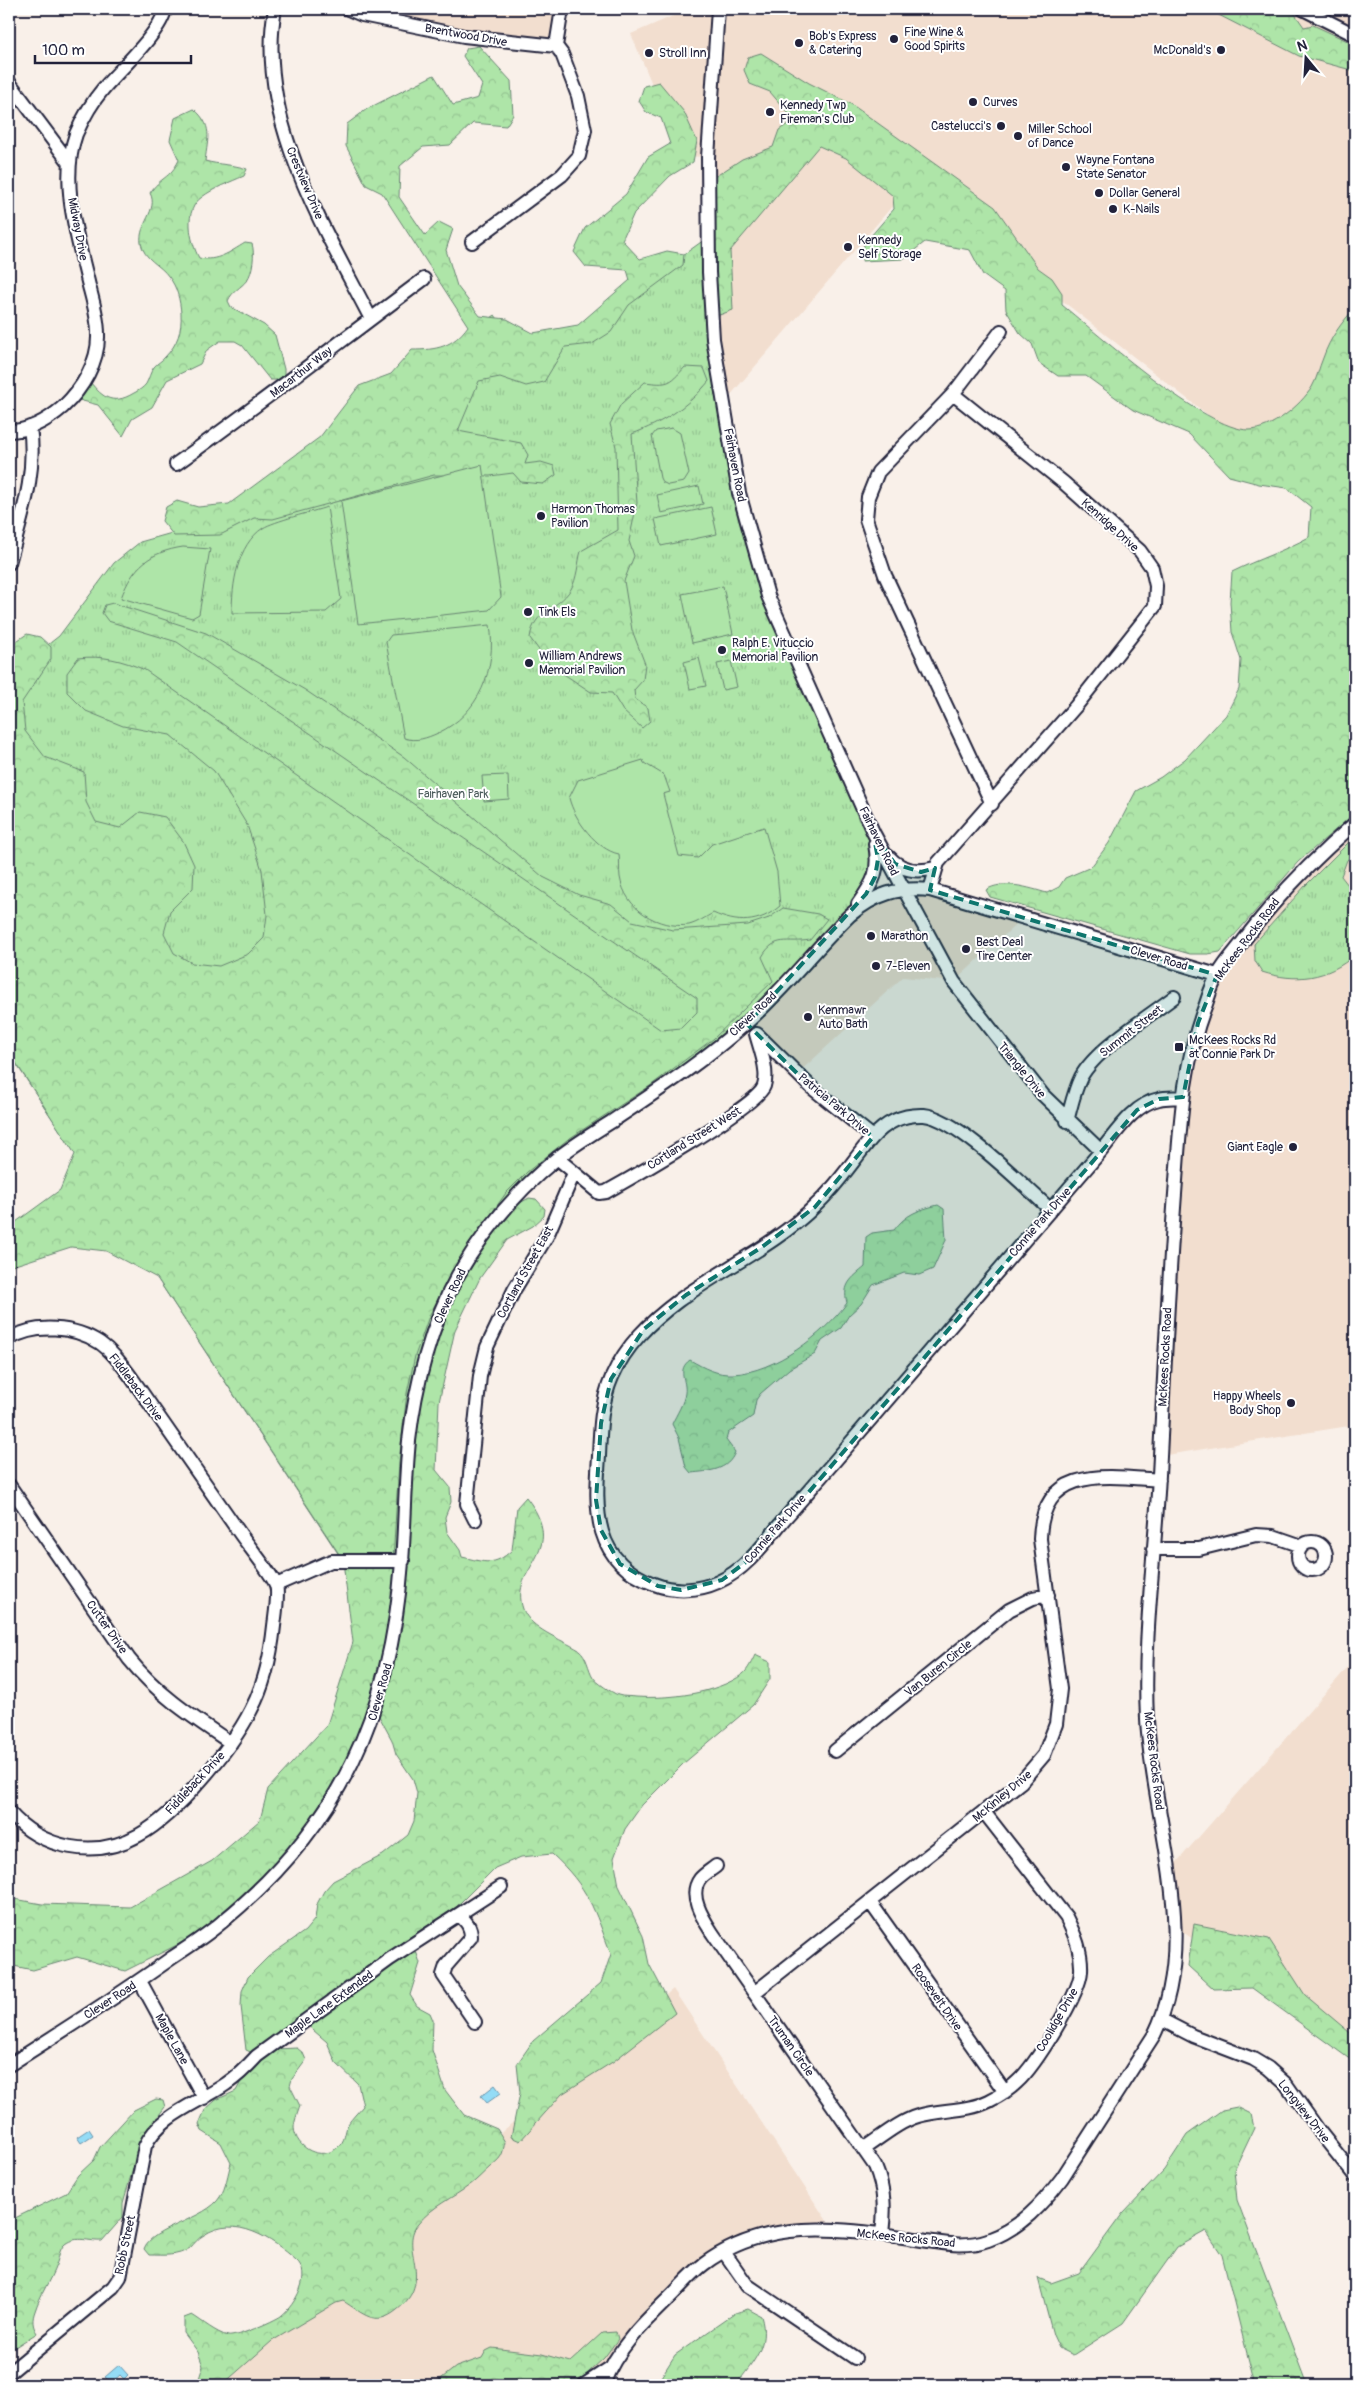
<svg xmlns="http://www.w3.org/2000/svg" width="1364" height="2394" viewBox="0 0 1364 2394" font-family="Pangolin,sans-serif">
	<defs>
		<pattern id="grass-tufts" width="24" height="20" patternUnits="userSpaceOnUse" patternTransform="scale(1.25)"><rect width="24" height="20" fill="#aee5a8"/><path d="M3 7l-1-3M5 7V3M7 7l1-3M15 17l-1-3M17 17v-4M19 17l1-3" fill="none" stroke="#95c492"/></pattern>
		<pattern id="forest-crowns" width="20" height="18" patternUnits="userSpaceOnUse" patternTransform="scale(1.25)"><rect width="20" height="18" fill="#aee5a8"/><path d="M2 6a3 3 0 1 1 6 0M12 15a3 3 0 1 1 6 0" fill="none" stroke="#95c492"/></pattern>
	</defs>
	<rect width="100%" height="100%" fill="#f9f0e9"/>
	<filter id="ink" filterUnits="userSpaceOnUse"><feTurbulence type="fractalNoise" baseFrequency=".02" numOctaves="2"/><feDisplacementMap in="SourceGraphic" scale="10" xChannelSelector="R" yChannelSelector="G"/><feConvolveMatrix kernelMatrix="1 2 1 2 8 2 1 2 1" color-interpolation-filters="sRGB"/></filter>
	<g filter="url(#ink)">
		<path fill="#f2decf" d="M348 9H562L556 46Z
			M678 9H1355V342L1264 459 912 183 723 404 708 157 682 156 631 34 680 13Z
			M1355 823V1425L1160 1456 1183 1097 1217 975 1251 930Z
			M903 889 1024 917 954 982 903 977 797 1074 747 1024 850 915Z
			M1355 1659V2053L1173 1925 1169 1871Z
			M673 1989 833 2230 799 2229 724 2252 584 2385H198Z"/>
		<path fill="url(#grass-tufts)" stroke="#688472" d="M708 237 713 339 753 545 848 778 878 859 866 894 747 1024 534 1179 456 1279 403 1561H343L9 1053V675L59 636 114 563 140 542 179 531H202L495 315 531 365Z
			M1355 836V853L1347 860 1341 876 1355 894V955C1327 979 1296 983 1262 972L1255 961 1254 944 1305 886Z"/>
		<path fill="url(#forest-crowns)" stroke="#688472" d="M1207 9H1285L1295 14 1304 27 1313 25 1354 44 1355 71 1299 56Z
			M479 46 511 81 513 115 506 126 473 123 450 145 423 147 400 166 399 197 425 235 439 222 453 229 446 250 457 286 480 316 507 319 533 333 578 325 630 280 627 270 586 267 574 252 585 228 626 194 648 157 670 144 661 118 646 112 639 101 644 86 659 82 684 112 697 141 693 162 670 176 634 213 622 240 640 259 667 251 684 254 683 265 629 305 611 332 592 344 565 347 544 382 526 386 500 377 479 381 458 431 521 443 528 455 525 464 541 462 554 466 556 475 543 484 521 482 513 473 490 476 434 475 273 519 254 518 220 535 174 536 162 521 166 507 177 501 198 507 229 504 320 437 359 386 391 374 412 350C437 350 453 347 468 326L382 193 366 185 346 146 347 124 367 109 434 75 453 105 478 98 482 85 463 56 467 48Z
			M761 53 809 83 851 104 995 207 1038 268 1052 278 1062 293V305C1099 335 1205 430 1249 430 1271 430 1301 405 1312 387 1317 379 1319 367 1323 358 1330 338 1341 323 1355 308V504L1353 506 1355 512V813L1298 862 1220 952 1208 954H1190L990 897 986 890C1003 879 1029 888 1047 893L1059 887 1065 878 1091 867 1109 843 1136 791 1161 777 1185 759 1226 715 1239 689 1241 660 1232 632 1230 602 1232 572C1258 559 1284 551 1309 537L1311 507 1287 488 1259 484 1229 476 1189 434 1133 410 1086 376H1058L1039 363 1032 344 1020 333 1006 310 1005 291 983 275 970 250 925 242 903 259 862 261 864 244 894 209 893 196 846 158 819 146 730 251 733 310 714 317 710 180 742 159 773 147 779 130 794 120 770 92 750 84 744 70 748 57Z
			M194 109C213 126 208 137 205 161 219 165 232 164 247 169L244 176C230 182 214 188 202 197 183 210 190 241 199 258 217 262 230 252 245 243L252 244C255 253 253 272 247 280 241 288 232 291 228 301L231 307 264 325 275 335 284 369V376L278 380H270L242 345 235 341H220L207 350 200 364 167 380 152 407 132 419 123 436 98 405 79 400 80 388 87 378C101 396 111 407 134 393 138 391 143 388 146 384 149 379 150 372 154 367 157 363 162 361 165 357 178 344 182 330 181 313 180 300 177 287 169 277 160 264 144 260 141 243 138 224 159 210 150 193 160 177 170 179 179 160L170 140 175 118Z
			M685 367 704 368 709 381C688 407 662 423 632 434L637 503 629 541 634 556 624 581 632 630 645 664 643 680 634 690 635 699 648 708 650 721 642 728 623 711 612 693 591 692 550 665 530 638C534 609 557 611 571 589 577 579 578 562 581 551L618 530 616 447 610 424 621 404 645 382C668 385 670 384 685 367Z
			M113 603 206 633 305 690 404 757 543 877 579 895 611 904 632 921 673 930 748 925 769 918 783 908 818 914 827 919 810 940C788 944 775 934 762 957L773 981 713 1039 650 1086 567 1140 527 1172 506 1193 459 1259 429 1316 415 1356 407 1393 399 1462 393 1560H343L157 1278 106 1251 71 1247 9 1267V1227L60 1190 75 1154 9 1052V646L27 634 40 637 51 647V659L22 702 25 731 45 757 84 772 86 802 96 822 120 828 140 812 165 817 183 841 194 865 193 888 170 911 164 933 174 953 192 963 219 966 248 954 264 938 267 915 262 870 247 825 214 771 170 735 123 726 86 711 67 692V673L78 658C102 655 122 660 145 670L661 1030 681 1028 697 1012V998L177 642 108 621 102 613 105 605Z
			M529 1198 536 1199 545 1209 544 1216 533 1226 507 1240 480 1278 455 1330 439 1402 436 1470 450 1487 451 1502 445 1517 447 1532 460 1550 462 1557C485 1562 494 1567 512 1550L517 1507 526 1497C571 1554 508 1566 523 1609 530 1629 561 1639 579 1650 587 1656 588 1669 593 1677 597 1683 611 1692 618 1695 623 1697 631 1696 636 1697 669 1699 716 1694 743 1674 748 1670 752 1661 755 1655L770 1662V1679L753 1705 684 1763 642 1805 625 1829 614 1858 619 1886 643 1936 649 1964 675 2013 614 2061 562 2094 520 2141 511 2137 520 2093 517 2064 533 2041 601 1983 611 1954C594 1909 589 1888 552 1854L521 1857 495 1868 456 1907 402 1942 389 1958 255 2054 246 2050 241 2006 242 1991 248 1977 268 1957 305 1931 315 1919 317 1904 324 1891 333 1881 383 1855 408 1835 414 1821 417 1793 413 1779 396 1754 392 1740 379 1716 393 1645 413 1437 433 1344 458 1280 507 1210Z
			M938 1205 944 1209 946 1240 933 1269 919 1275 904 1273 873 1285 861 1304 849 1315 841 1328 822 1341 815 1354 789 1369 760 1394 756 1400 753 1416 728 1433 726 1440 735 1452C728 1471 709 1471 691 1473L686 1467 679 1438 672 1424C676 1415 684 1403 685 1393 687 1380 676 1370 690 1360 704 1368 717 1375 733 1374 775 1372 823 1335 847 1303 842 1284 852 1278 865 1267L866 1237 872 1233 894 1230C906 1214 918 1210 938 1205Z
			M402 1561 369 1726 308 1832 219 1924 125 1971 77 1957 33 1970 9 1965V1898L42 1904 130 1907 212 1861 260 1820 268 1789 327 1725 353 1642 343 1562Z
			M1194 1924 1269 1939 1305 1995 1355 2037V2063L1252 1988 1213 1989 1188 1966Z
			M414 1945 420 1963 410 1995 417 2006 430 2013 433 2020 432 2050 445 2090 464 2115 497 2129 505 2142C504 2146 503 2153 501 2156 499 2160 493 2164 490 2167 483 2173 477 2180 470 2185 453 2198 432 2206 418 2224 398 2248 436 2280 397 2310 375 2328 363 2313 343 2301L336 2303 272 2341 222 2385H197L203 2366 198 2352 184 2333V2318L192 2315C202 2321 216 2333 228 2336 235 2338 274 2321 281 2316 295 2305 313 2274 296 2260 273 2239 235 2214 204 2235 198 2238 194 2244 190 2248 178 2257 163 2255 149 2255L144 2249C150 2228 207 2219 220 2197 226 2188 228 2173 231 2163L221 2143 202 2131 199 2124 205 2110 216 2100 236 2091 243 2078 276 2049 297 2048 303 2053 306 2060 292 2079 290 2086 300 2106C298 2112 294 2122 294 2128 296 2149 321 2161 337 2148 346 2141 344 2133 348 2124 352 2118 358 2112 363 2106L358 2084 336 2063 327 2042 306 2024Z
			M156 2099 163 2100 165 2107 142 2138 123 2203V2217L102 2241C89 2242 77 2235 65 2244 59 2249 59 2258 56 2265 50 2281 40 2295 35 2311 32 2319 32 2326 37 2333L9 2351V2221L66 2193 78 2175 94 2160 100 2147 134 2110Z
			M1237 2107 1251 2114 1254 2128 1234 2170 1237 2200 1307 2385H1255L1222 2255 1206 2231 1177 2247 1123 2323 1073 2355 1059 2348 1053 2335 1038 2278 1051 2283 1079 2273 1123 2213 1164 2170 1187 2135 1222 2110Z
			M748 2309 761 2316C770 2346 753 2362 736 2385H656L675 2355 735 2313Z
			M616 2332 618 2339 604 2358 575 2385H433L456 2367 482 2358 486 2351 492 2348 542 2354 570 2362 602 2333Z"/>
		<path fill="#aee5a8" stroke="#688472" d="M672 428 680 433 689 474 684 482 668 485 662 482 660 478 652 436 656 431Z
			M482 465 501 597 489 610 358 624 341 501Z
			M699 486 703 504 661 513 657 495Z
			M327 507 341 599 326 612 232 613C232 585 237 545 263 528 274 521 312 512 327 507Z
			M711 507 717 534 661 546 655 519Z
			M183 547 210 549 199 614 192 618 121 598C133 566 150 552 183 547Z
			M723 586 733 634 692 643 682 594Z
			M490 625C497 669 479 714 438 733 427 738 416 742 404 738L386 642 391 635Z
			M699 658 706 686 690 689 684 662Z
			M731 661 737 687 723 690 717 664Z
			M643 760 644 763 664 775 670 792 663 794 679 856 698 858 712 844 764 827 777 872 780 906C759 924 737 924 713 913 706 917 697 923 689 925 658 929 625 909 620 877 619 870 620 862 619 854 597 850 574 819 569 798L578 780Z
			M508 775 509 799 484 801 482 776Z"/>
		<path fill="#94dcf6" stroke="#6692ab" d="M495 2085 501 2093 487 2103 481 2096Z
			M89 2129 93 2135 81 2143 77 2137Z
			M119 2365 128 2375 124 2379 120 2375 111 2383 105 2377Z"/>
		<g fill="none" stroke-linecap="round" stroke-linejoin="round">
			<g stroke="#22223b" stroke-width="16">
				<path id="minor" d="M275 9C255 115 323 226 370 317
					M348 9 362 15 464 36 556 46
					M718 9 708 157 709 272 713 339 739 493 768 596 873 832 954 982 1043 1095 1101 1151C1116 1133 1134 1104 1159 1099 1166 1097 1175 1098 1183 1097
					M1303 9 1355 35
					M9 82 69 162
					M472 242 562 175 579 156 585 130 578 96 562 54 556 46 562 9
					M9 431C29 431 48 420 63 407 82 389 99 362 98 334 98 318 93 301 89 286 78 239 59 182 76 134 83 118 92 102 103 89 119 70 162 31 165 9
					M176 464C260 404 341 341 424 279
					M9 563C21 517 37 476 30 427
					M992 804 885 575 866 519 868 497 878 472 953 394 1001 331
					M888 856C901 871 917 873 935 868
					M930 890 938 863 1076 706 1155 606 1156 586 1152 568 1140 551 1064 483 953 394
					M858 904C874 882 880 871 875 844
					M757 1034 811 1087 873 1137
					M1067 1121C1071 1107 1074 1091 1081 1077 1096 1049 1148 1017 1174 997
					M557 1158 599 1193 606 1192C631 1178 758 1106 764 1086 769 1071 760 1049 756 1034
					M1051 1210C1024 1186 957 1118 924 1115 903 1114 885 1123 872 1138 853 1160 838 1185 816 1205 776 1245 723 1268 678 1301 650 1322 626 1345 612 1377 601 1402 600 1429 599 1456 595 1511 593 1561 654 1584 674 1592 698 1591 718 1582 747 1569 766 1541 786 1517 802 1499 818 1480 834 1462 923 1358 1013 1255 1101 1151
					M9 1339C35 1323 75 1326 100 1343 113 1352 122 1365 131 1377 167 1429 203 1481 239 1532 247 1544 272 1574 276 1585 279 1593 275 1617 274 1626 271 1655 265 1684 251 1710 232 1748 176 1815 139 1835 95 1860 41 1849 9 1812
					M9 1485 129 1659C158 1695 194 1718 231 1743
					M475 1520 467 1504 480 1376 487 1347 514 1290 547 1236 574 1173
					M1298 1556a14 14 0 1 1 28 0a14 14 0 1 1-28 0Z
					M1153 1549H1199L1256 1535 1273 1536 1302 1546
					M276 1585 331 1561H403
					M835 1751 1009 1610 1033 1598 1048 1595
					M716 1866C711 1870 704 1874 700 1879 687 1896 704 1920 713 1934L875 2166C885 2190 885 2210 882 2234
					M870 1902 1005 2092
					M459 1915C467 1922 471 1927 471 1937L446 1966 443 1975 475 2022
					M140 1981 204 2098
					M754 1993 1021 1782 1044 1755 1056 1724 1060 1689 1040 1539C1042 1465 1106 1476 1159 1480
					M1162 2020 1193 2036 1253 2059 1268 2068 1286 2084 1319 2131 1355 2176
					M9 2065C64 2030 120 1995 173 1957 190 1946 207 1935 222 1922 340 1826 391 1712 402 1562 405 1522 405 1481 409 1441 415 1387 431 1323 458 1275 483 1232 516 1192 555 1160 572 1146 592 1134 611 1122 657 1091 704 1061 745 1024 783 991 814 950 850 915 875 894 898 887 930 890L1217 975
					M863 2149C880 2138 898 2122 918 2116 941 2109 967 2112 989 2101 999 2096 1009 2090 1017 2082 1035 2066 1080 1994 1081 1971 1082 1951 1075 1935 1066 1917L984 1812
					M724 2252 747 2285 855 2358
					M9 2373 113 2287 120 2277 145 2146C159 2115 199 2103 226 2084 238 2076 247 2067 257 2056L390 1959 501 1887
					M584 2385 610 2368
					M603 2385C616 2349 644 2322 671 2296 682 2285 692 2273 704 2264 766 2218 837 2228 909 2238 934 2242 963 2249 988 2240 1020 2229 1043 2203 1062 2178L1154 2035C1202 1938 1152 1820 1147 1719 1143 1638 1155 1556 1159 1475 1164 1381 1168 1288 1175 1194 1180 1130 1182 1065 1206 1004 1209 995 1212 984 1218 975 1224 964 1233 954 1241 944 1274 899 1313 860 1355 823"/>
			</g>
			<use href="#minor" stroke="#fff" stroke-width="12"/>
		</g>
	</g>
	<path fill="#0f766e" fill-opacity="0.2" stroke="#0f766e" stroke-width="4" stroke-dasharray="10 6" stroke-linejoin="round" d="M873 832 895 864 921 872 935 868 930 890 1217 975 1198 1023 1183 1097 1159 1099 1137 1110 754 1556 722 1580 681 1590 658 1586 620 1564 601 1530 596 1500 601 1423 611 1379 644 1329 686 1295 762 1247 815 1207 873 1137 811 1087 747 1024 866 894 875 877 878 859Z"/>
	<g fill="#22223b" stroke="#fff" stroke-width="2">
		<circle cx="894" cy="39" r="5"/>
		<circle cx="799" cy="43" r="5"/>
		<circle cx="1221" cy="50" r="5"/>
		<circle cx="649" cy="53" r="5"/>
		<circle cx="973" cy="102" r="5"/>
		<circle cx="770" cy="112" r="5"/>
		<circle cx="1001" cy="126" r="5"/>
		<circle cx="1018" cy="136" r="5"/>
		<circle cx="1066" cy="167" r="5"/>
		<circle cx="1099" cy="193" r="5"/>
		<circle cx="1113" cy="209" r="5"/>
		<circle cx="848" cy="247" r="5"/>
		<circle cx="541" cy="516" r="5"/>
		<circle cx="528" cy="612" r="5"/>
		<circle cx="722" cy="650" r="5"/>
		<circle cx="529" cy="663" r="5"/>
		<circle cx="871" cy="936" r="5"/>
		<circle cx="966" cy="949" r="5"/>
		<circle cx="876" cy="966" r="5"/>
		<circle cx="808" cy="1017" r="5"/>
		<rect x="1174" y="1042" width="10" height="10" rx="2.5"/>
		<circle cx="1293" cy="1147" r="5"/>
		<circle cx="1291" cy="1403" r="5"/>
	</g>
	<g text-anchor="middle" stroke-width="4" stroke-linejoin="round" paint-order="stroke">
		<g font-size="12" fill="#22223b" stroke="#fff" text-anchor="start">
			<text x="904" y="36">Fine Wine &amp;<tspan x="904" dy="14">Good Spirits</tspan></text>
			<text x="809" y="40">Bob's Express<tspan x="809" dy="14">&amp; Catering</tspan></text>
			<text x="1211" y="54" text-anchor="end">McDonald's</text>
			<text x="659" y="57">Stroll Inn</text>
			<text x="983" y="106">Curves</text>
			<text x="780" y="109">Kennedy Twp<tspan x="780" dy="14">Fireman's Club</tspan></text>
			<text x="991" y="130" text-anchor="end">Castelucci's</text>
			<text x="1028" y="133">Miller School<tspan x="1028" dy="14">of Dance</tspan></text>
			<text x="1076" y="164">Wayne Fontana<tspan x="1076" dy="14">State Senator</tspan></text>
			<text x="1109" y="197">Dollar General</text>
			<text x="1123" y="213">K-Nails</text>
			<text x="858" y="244">Kennedy<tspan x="858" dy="14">Self Storage</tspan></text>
			<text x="551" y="513">Harmon Thomas<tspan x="551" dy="14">Pavilion</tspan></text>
			<text x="538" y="616">Tink Els</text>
			<text x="732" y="647">Ralph E. Vituccio<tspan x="732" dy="14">Memorial Pavilion</tspan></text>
			<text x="539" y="660">William Andrews<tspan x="539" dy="14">Memorial Pavilion</tspan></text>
			<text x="881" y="940">Marathon</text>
			<text x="976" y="946">Best Deal<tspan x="976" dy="14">Tire Center</tspan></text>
			<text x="886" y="970">7-Eleven</text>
			<text x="818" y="1014">Kenmawr<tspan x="818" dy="14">Auto Bath</tspan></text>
			<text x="1189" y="1044">McKees Rocks Rd<tspan x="1189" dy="14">at Connie Park Dr</tspan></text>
			<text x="1283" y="1151" text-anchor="end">Giant Eagle</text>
			<text x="1281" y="1400" text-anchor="end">Happy Wheels<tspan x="1281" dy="14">Body Shop</tspan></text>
		</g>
		<g font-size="12" fill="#22223b" stroke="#fff">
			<text transform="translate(466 35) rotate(10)" y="4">Brentwood Drive</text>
			<text transform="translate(305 183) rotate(67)" y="4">Crestview Drive</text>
			<text transform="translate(78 229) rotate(79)" y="4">Midway Drive</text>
			<text transform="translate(301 372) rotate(-38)" y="4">Macarthur Way</text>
			<text transform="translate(735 465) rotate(79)" y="4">Fairhaven Road</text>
			<text transform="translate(1110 525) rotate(42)" y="4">Kenridge Drive</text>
			<text transform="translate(879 841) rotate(64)" y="4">Fairhaven Road</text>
			<text transform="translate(1247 939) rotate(-53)" y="4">McKees Rocks Road</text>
			<text transform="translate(1159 958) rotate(17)" y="4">Clever Road</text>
			<text transform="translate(753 1014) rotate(-43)" y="4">Clever Road</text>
			<text transform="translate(1131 1031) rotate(-38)" y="4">Summit Street</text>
			<text transform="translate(1022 1070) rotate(51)" y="4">Triangle Drive</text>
			<text transform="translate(834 1104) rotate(40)" y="4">Patricia Park Drive</text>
			<text transform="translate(694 1138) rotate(-32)" y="4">Cortland Street West</text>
			<text transform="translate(1040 1222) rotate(-49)" y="4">Connie Park Drive</text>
			<text transform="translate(525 1272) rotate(-61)" y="4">Cortland Street East</text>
			<text transform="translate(450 1296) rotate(-65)" y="4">Clever Road</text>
			<text transform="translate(1165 1357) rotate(-87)" y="4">McKees Rocks Road</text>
			<text transform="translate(136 1387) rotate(53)" y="4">Fiddleback Drive</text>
			<text transform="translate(775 1529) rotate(-49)" y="4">Connie Park Drive</text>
			<text transform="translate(107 1627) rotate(55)" y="4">Cutter Drive</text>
			<text transform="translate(938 1668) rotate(-39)" y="4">Van Buren Circle</text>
			<text transform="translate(380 1692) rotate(-74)" y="4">Clever Road</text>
			<text transform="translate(1154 1761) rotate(83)" y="4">McKees Rocks Road</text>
			<text transform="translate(195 1783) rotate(-47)" y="4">Fiddleback Drive</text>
			<text transform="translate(1002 1796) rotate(-40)" y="4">McKinley Drive</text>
			<text transform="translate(937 1997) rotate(55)" y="4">Roosevelt Drive</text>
			<text transform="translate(110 2000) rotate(-33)" y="4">Clever Road</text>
			<text transform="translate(329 2004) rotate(-36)" y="4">Maple Lane Extended</text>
			<text transform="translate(1057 2020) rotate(-60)" y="4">Coolidge Drive</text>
			<text transform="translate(172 2039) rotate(61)" y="4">Maple Lane</text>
			<text transform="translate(791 2046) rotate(55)" y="4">Truman Circle</text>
			<text transform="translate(1304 2111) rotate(52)" y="4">Longview Drive</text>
			<text transform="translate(906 2238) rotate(6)" y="4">McKees Rocks Road</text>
			<text transform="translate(125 2245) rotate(-78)" y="4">Robb Street</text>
		</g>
		<g font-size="12" fill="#4c5c5c" stroke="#fff">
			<text x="453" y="798">Fairhaven Park</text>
		</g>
	</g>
	<rect width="1364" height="2394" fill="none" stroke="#fff" stroke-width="30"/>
	<rect x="15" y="15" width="1334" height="2364" fill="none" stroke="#22223b" stroke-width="2" filter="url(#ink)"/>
	<g transform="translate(1306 58) rotate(342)" stroke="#ffffff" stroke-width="4" paint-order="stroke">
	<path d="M0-4L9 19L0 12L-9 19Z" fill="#22223b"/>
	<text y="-8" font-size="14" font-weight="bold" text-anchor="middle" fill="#22223b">N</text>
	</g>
	<path d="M35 55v8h156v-8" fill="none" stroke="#22223b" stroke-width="2.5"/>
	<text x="42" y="55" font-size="15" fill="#22223b" stroke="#ffffff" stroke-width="4" paint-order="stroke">100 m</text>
</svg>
